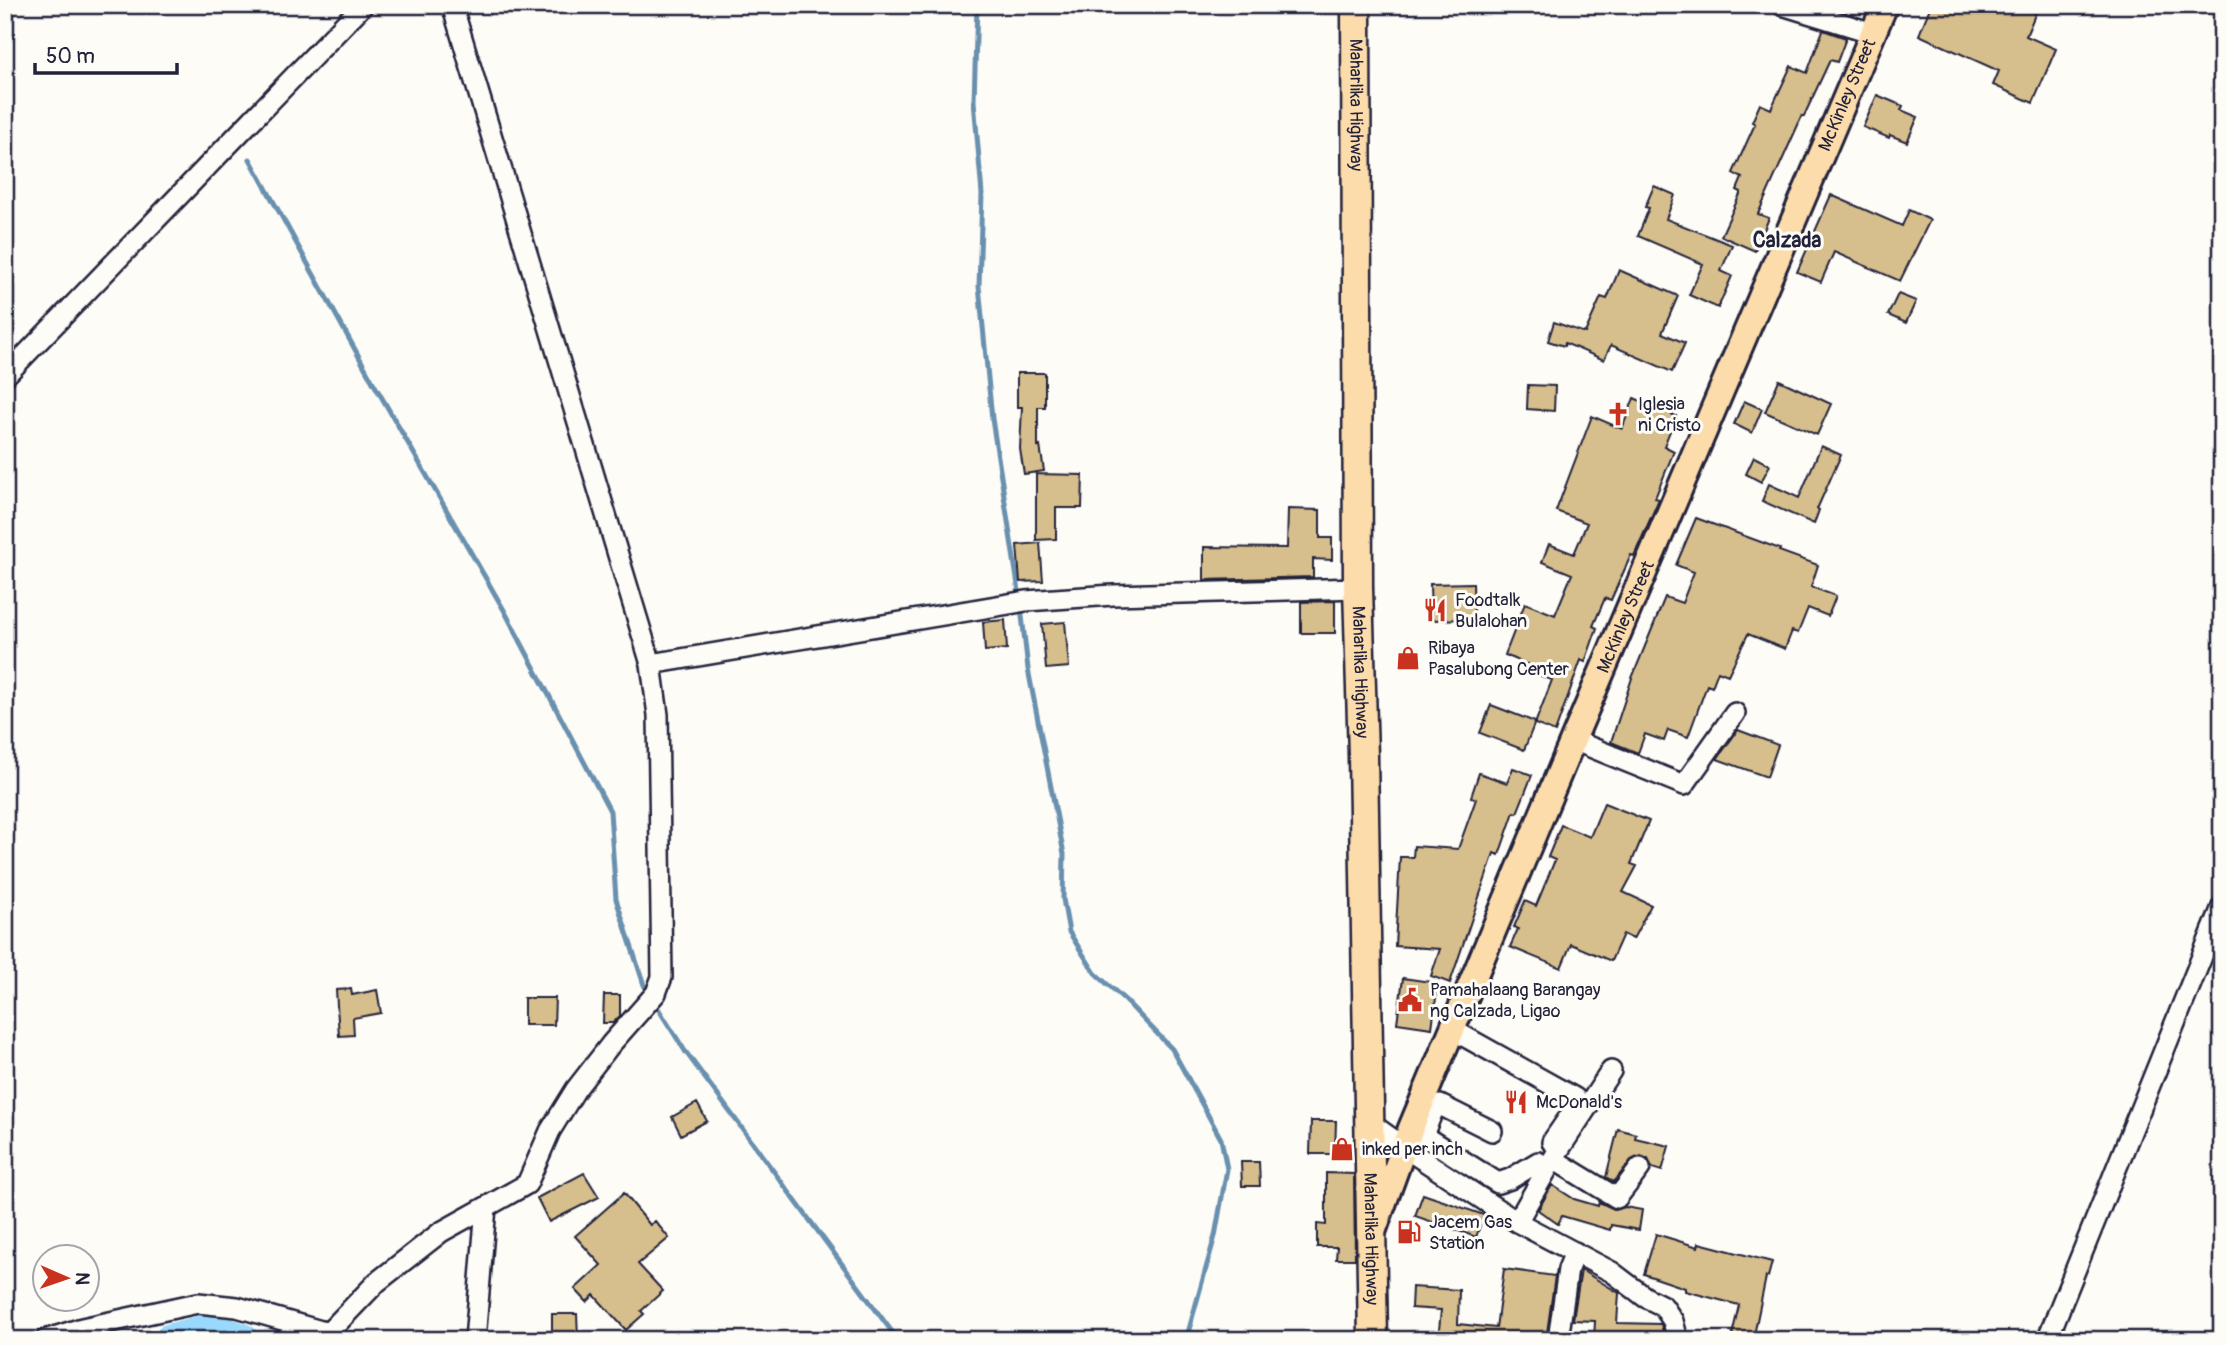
<svg xmlns="http://www.w3.org/2000/svg" width="2227" height="1345" viewBox="0 0 2227 1345" font-family="Pangolin,sans-serif">
	<rect width="100%" height="100%" fill="#fdfcf7"/>
	<filter id="ink" filterUnits="userSpaceOnUse"><feTurbulence type="fractalNoise" baseFrequency=".0143" numOctaves="2"/><feDisplacementMap in="SourceGraphic" scale="14" xChannelSelector="R" yChannelSelector="G"/><feConvolveMatrix kernelMatrix="1 2 1 2 8 2 1 2 1" color-interpolation-filters="sRGB"/></filter>
	<g filter="url(#ink)">
		<g fill="none" stroke-linecap="round" stroke-linejoin="round">
			<path stroke="#6990ae" stroke-width="5" d="M977 5 974 101 982 194 979 286 992 419 1020 598
				M250 159 374 384 504 610 610 811 616 899 644 985 649 993
				M1021 607 1028 669 1064 854 1063 899 1069 932 1095 973 1125 1000 1172 1049 1221 1139 1227 1169 1215 1236 1186 1340
				M654 1002 685 1051 898 1340"/>
			<path stroke="#99d9fb" stroke-width="33" d="M170 1340 213 1329 243 1340"/>
		</g>
		<path fill="#d7be8d" stroke="#22223b" stroke-width="2" d="M1931 5H2039L2026 36 2056 49 2033 103 1993 85 1999 71 1919 35Z
			M1823 30 1846 38 1837 62 1830 60 1804 116H1802L1758 214 1769 218 1755 251 1721 236 1741 192 1737 190 1742 178 1733 173 1755 124 1752 122 1760 104 1771 109 1791 66 1807 73Z
			M1877 95 1903 106 1901 110 1918 117 1907 142 1890 135 1889 138 1863 127Z
			M1654 186 1675 195 1666 219 1732 245 1721 271 1732 276 1718 308 1689 295 1703 264 1638 236 1649 208 1645 207Z
			M1831 195 1902 226 1909 210 1930 220 1900 281 1834 252 1821 282 1797 272Z
			M1619 270 1678 296 1662 333 1685 343 1672 372 1611 345 1604 360 1565 343 1564 346 1548 341 1554 322 1585 333 1601 297 1607 299Z
			M1898 294 1916 301 1906 323 1888 315Z
			M1017 373H1045V407H1038V447L1040 446 1044 471 1024 474 1020 449 1022 407H1017Z
			M1779 380 1831 404 1817 435 1765 412Z
			M1528 385 1555 386 1554 411 1527 409Z
			M1634 398 1676 416 1664 446 1674 451 1655 498 1659 499 1634 556 1631 555 1611 600 1605 598 1593 626 1597 628 1590 648 1585 662 1581 660 1555 732 1535 724 1552 680 1533 673 1536 668 1505 655 1525 603 1555 615 1572 574 1542 562 1549 544 1574 554 1587 523 1556 511 1592 416 1622 429Z
			M1744 401 1762 409 1752 433 1734 424Z
			M1821 446 1841 455 1817 509 1819 510 1814 524 1762 501 1769 484 1799 498Z
			M1754 457 1770 465 1761 482 1746 474Z
			M1036 474 1083 475 1082 508H1056V539L1036 540Z
			M1288 509 1320 510V538H1332V560L1313 559V577L1204 580V547L1287 548Z
			M1696 518 1780 549 1779 551 1818 565 1811 587 1836 596 1828 616 1808 608 1798 633 1792 631 1785 649 1748 634 1728 675 1718 671 1712 687 1707 685 1688 737 1668 730 1664 741 1645 734 1638 753 1611 742 1632 678 1665 597 1682 603 1694 572 1676 565Z
			M1040 543 1043 581 1020 582 1017 545Z
			M1473 583 1474 619 1431 620 1430 584Z
			M1335 601V633H1301V602Z
			M1005 620 1007 649 985 651 983 622Z
			M1065 622 1069 667 1046 669 1042 624Z
			M1491 705 1535 722 1524 750 1480 733Z
			M1738 730 1778 745 1767 777 1717 759Z
			M1513 768 1532 775 1517 813 1514 812 1499 855 1494 853 1450 983 1431 976 1440 949 1395 946 1400 857H1413L1414 846 1458 849 1476 799 1471 797 1479 773 1507 783Z
			M1604 803 1649 821 1631 864 1637 866 1623 892 1651 905 1633 939 1623 934 1611 961 1571 944 1561 968 1510 947 1518 929 1514 927 1525 901 1536 906 1555 860 1548 857 1561 825 1590 837Z
			M1403 978 1438 983 1432 1028 1397 1023Z
			M351 989 352 995 377 990 381 1013 353 1018 354 1035 339 1036 336 990Z
			M604 995H620V1016L613 1023H603Z
			M524 998H555L554 1025H524Z
			M697 1103 707 1121 681 1135 672 1117Z
			M1311 1121H1336L1335 1154H1310Z
			M1618 1129 1636 1134 1635 1138 1669 1146 1662 1171 1652 1168 1648 1159 1641 1156 1631 1160 1614 1182 1606 1177Z
			M1241 1162H1259L1260 1186H1242Z
			M584 1173 599 1197 549 1222 537 1198Z
			M1326 1173 1354 1174 1355 1259H1336L1337 1247H1317V1224L1326 1225Z
			M1552 1185 1574 1199 1598 1206 1599 1202 1616 1210 1625 1207 1642 1210 1639 1230 1611 1225 1610 1230 1562 1216 1558 1224 1538 1210Z
			M624 1193 650 1225 655 1221 669 1238 638 1264 663 1291 641 1311 644 1314 626 1330 594 1295 587 1302 575 1289 601 1265 575 1236Z
			M1423 1194 1484 1215 1476 1237 1415 1216Z
			M1656 1234 1698 1247 1699 1243 1772 1262 1768 1277H1766L1753 1340 1732 1335 1739 1305 1685 1291V1288L1644 1274Z
			M1504 1269 1555 1276 1546 1340H1438L1441 1310 1411 1308 1412 1287 1459 1290 1458 1324 1496 1328Z
			M1581 1270 1619 1293 1617 1323 1661 1324 1665 1340H1594L1595 1321 1573 1320Z
			M552 1314H577L578 1337H552Z"/>
		<g fill="none" stroke-linecap="round" stroke-linejoin="round">
			<g stroke="#22223b" stroke-width="24">
				<path id="minor" d="M452 5 651 664
					M1782 5 1873 33
					M5 376 363 5
					M1573 740 1684 785 1735 713
					M1453 1030 1575 1098 1574 1110 1552 1142
					M1370 1123 1405 1148 1517 1222 1612 1272 1645 1297 1663 1306 1673 1321 1678 1340
					M1411 1128 1498 1183 1510 1179 1538 1162
					M1423 1135 1435 1106 1440 1105 1492 1131
					M1553 1159 1617 1198 1640 1168
					M486 1207 527 1184 550 1131 576 1089 611 1044 656 993 662 977 658 715 651 664 1026 601 1113 595 1358 588
					M1517 1222 1553 1159 1611 1071
					M328 1333 377 1282 441 1232 486 1207 475 1340
					M45 1340 82 1328 198 1303 237 1307 328 1333 336 1339
					M1558 1340 1568 1269 1575 1252
					M2047 1340 2222 907"/>
			</g>
			<g stroke="#22223b" stroke-width="30">
				<g id="major">
					<path id="s1" d="M1373 1232 1411 1128 1573 740 1885 5"/>
				</g>
			</g>
			<g stroke="#22223b" stroke-width="33">
				<g id="highway">
					<path id="s2" d="M1356 5 1358 588 1363 756 1373 1340"/>
				</g>
			</g>
			<use href="#minor" stroke="#fdfcf7" stroke-width="19"/>
			<use href="#major" stroke="#fddcac" stroke-width="24"/>
			<use href="#highway" stroke="#fddcac" stroke-width="28"/>
		</g>
	</g>
	<defs>
		<g id="church-bare" transform="scale(1.89)"><path d="M-1.2-6h2.4v3.5h3.3v2.4h-3.3V6h-2.4V-.1h-3.3v-2.4h3.3Z" fill="#c8321e" stroke="#fdfcf7" stroke-width="2.5" paint-order="stroke"/></g>
		<g id="restaurant-bare" transform="scale(1.89)"><path d="M-5-6h1v4h1v-4h1v4h1v-4h1v5L-1.5 .5V6h-2V.5L-5-1ZM5-6V6H3V1.5H1.5Q1.5-4 5-6Z" fill="#c8321e" stroke="#fdfcf7" stroke-width="2.5" paint-order="stroke"/></g>
		<g id="shop-bare" transform="scale(1.89)"><path d="M-5-2.5h2.3a2.7 3.5 0 0 1 5.4 0H5L5.5 6h-11ZM-1.5-2.5h3a1.5 2.3 0 0 0-3 0Z" fill="#c8321e" stroke="#fdfcf7" stroke-width="2.5" paint-order="stroke"/></g>
		<g id="civic-bare" transform="scale(1.89)"><path d="M-.6-6.5H3V-4.5H.6V-3L4-1V1h2V6H-6V1h2V-1L-.6-3ZM-1.2 2.5V6h2.4V2.5Z" fill="#c8321e" stroke="#fdfcf7" stroke-width="2.5" paint-order="stroke"/></g>
		<g id="fuel-bare" transform="scale(1.89)"><path d="M-5.5-6h7V0h2V4h1.3V-2.5L3-4.5l.8-.8L6-3V5H2.5V1h-1V6h-7ZM-4.2-4.7v3.2H.2V-4.7Z" fill="#c8321e" stroke="#fdfcf7" stroke-width="2.5" paint-order="stroke"/></g>
	</defs>
	<g fill-rule="evenodd">
		<use href="#church-bare" x="1618" y="414"/>
		<use href="#restaurant-bare" x="1435" y="610"/>
		<use href="#shop-bare" x="1408" y="658"/>
		<use href="#civic-bare" x="1410" y="1000"/>
		<use href="#restaurant-bare" x="1516" y="1102"/>
		<use href="#shop-bare" x="1342" y="1149"/>
		<use href="#fuel-bare" x="1409" y="1232"/>
	</g>
	<g text-anchor="middle" stroke-width="6" stroke-linejoin="round" paint-order="stroke">
		<g font-size="18" fill="#22223b" stroke="#fdfcf7">
			<text dy="6" stroke="none"><textPath href="#s1" startOffset="1232">McKinley Street</textPath></text>
			<text dy="6" stroke="none"><textPath href="#s2" startOffset="100">Maharlika Highway</textPath></text>
			<text dy="6" stroke="none"><textPath href="#s1" startOffset="665">McKinley Street</textPath></text>
			<text dy="6" stroke="none"><textPath href="#s2" startOffset="667">Maharlika Highway</textPath></text>
			<text dy="6" stroke="none"><textPath href="#s2" startOffset="1234">Maharlika Highway</textPath></text>
		</g>
		<g font-size="18" fill="#22223b" stroke="#fdfcf7" text-anchor="start">
			<text x="1638" y="410">Iglesia<tspan x="1638" dy="21">ni Cristo</tspan></text>
			<text x="1455" y="606">Foodtalk<tspan x="1455" dy="21">Bulalohan</tspan></text>
			<text x="1428" y="654">Ribaya<tspan x="1428" dy="21">Pasalubong Center</tspan></text>
			<text x="1430" y="996">Pamahalaang Barangay<tspan x="1430" dy="21">ng Calzada, Ligao</tspan></text>
			<text x="1536" y="1108">McDonald's</text>
			<text x="1362" y="1155">inked per inch</text>
			<text x="1429" y="1228">Jacem Gas<tspan x="1429" dy="21">Station</tspan></text>
		</g>
		<g font-size="21" font-weight="bold" fill="#22223b" stroke="#fdfcf7">
			<text x="1787" y="247">Calzada</text>
		</g>
	</g>
	<rect width="2227" height="1345" fill="none" stroke="#fdfcf7" stroke-width="28"/>
	<rect x="14" y="14" width="2199" height="1317" fill="none" stroke="#22223b" stroke-width="2.5" filter="url(#ink)"/>
	<g transform="translate(66 1278) rotate(92)"><circle r="33" fill="#fdfcf7" stroke="#a5a5ac" stroke-width="2"/>
	<path d="M0-5L12 26L0 18L-12 26Z" fill="#c8321e"/>
	<text y="-10" font-size="19" font-weight="bold" text-anchor="middle" fill="#22223b">N</text>
	</g>
	<path d="M35 63v10h142v-10" fill="none" stroke="#22223b" stroke-width="3.5"/>
	<text x="46" y="63" font-size="21" fill="#22223b" stroke="#fdfcf7" stroke-width="5" paint-order="stroke">50 m</text>
</svg>
